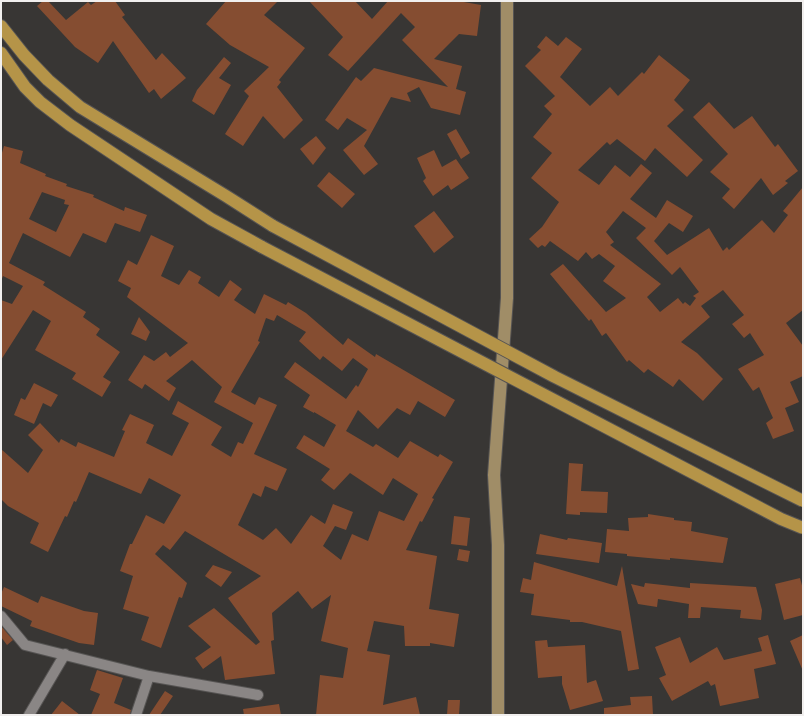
<svg xmlns="http://www.w3.org/2000/svg" width="804" height="716" viewBox="0 0 804 716" font-family="Bitter,serif">
	<rect width="100%" height="100%" fill="#383634"/>
	<path fill="#854d31" fill-rule="evenodd" d="M43 1H48L66 20 88 2 91 5 97 1H115L125 15 122 17 156 60 162 53 186 78 161 99 154 89 149 93 113 41 98 63 75 47 37 6Z
		M226 1H278L264 15 305 48 279 80 281 82 277 87 303 120 284 139 263 116 243 146 225 134 249 96 244 91 269 67 230 45 206 24Z
		M309 1H355L372 19 388 1H458L481 5 477 36 459 34 434 59 462 66 456 89 466 92 460 115 431 108 419 87 407 93 411 102 391 97 364 146 378 164 364 175 343 150 367 130 347 118 338 130 325 120 356 77 361 81 374 68 448 87 402 40 415 27 401 13 348 71 328 55 343 37Z
		M546 36 558 46 566 37 582 49 560 77 590 106 610 87 618 96 642 72 644 74 659 55 690 80 674 100 684 110 667 126 703 160 687 177 655 148 645 161 617 139 610 145 607 142 578 170 599 185 615 165 630 177 641 164 652 173 630 199 656 218 667 200 693 216 683 232 669 223 654 241 667 255 709 228 723 251 727 247 729 250 762 220 774 233 788 215 783 211 803 187V310L786 323 803 346V376L790 382 799 402 785 408 794 431 773 439 766 423 773 418 759 387 753 391 738 369 764 355 750 333 744 338 732 324 744 315 723 290 701 306 710 317 681 342 697 353 723 379 703 401 679 379 673 387 648 369 644 373 629 360 627 362 606 333 602 336 591 319 589 321 550 274 563 264 606 312 626 298 603 281 615 266 599 254 592 259 586 252 578 261 550 241 545 247 542 245 538 248 529 239 542 227 559 202 531 178 552 153 533 137 552 114 544 106 555 96 525 66 541 50 537 47ZM623 211 646 228 636 238 672 275 680 267 699 292 693 296 696 298 690 306 685 302 683 304 678 298 660 312 647 297 661 284 610 245 614 242 606 232Z
		M224 57 231 63 219 78 231 85 214 115 192 101 197 90Z
		M709 102 734 129 752 116 775 147 778 144 798 171 785 181 788 183 773 195 761 178 734 209 722 198 730 189 710 172 728 154 693 117Z
		M456 129 470 153 461 159 447 134Z
		M316 136 326 148 313 165 300 149Z
		M4 146 23 151 20 163 46 174 45 176 67 184 66 186 94 195 93 197 124 211 125 207 147 215 140 232 115 223 106 243 83 233 70 257 23 233 9 263 45 282 43 285 86 312 83 317 100 329 96 335 120 352 103 377 111 382 102 397 72 379 76 373 35 350 51 321 33 310 1 360V300L12 304 23 286 3 276 1 281V156ZM42 192 65 200 64 204 69 205 56 232 29 219Z
		M434 150 442 167 456 159 469 178 451 190 448 185 433 196 423 181 426 178 417 158Z
		M329 172 355 194 342 208 317 186Z
		M434 211 454 237 434 253 414 226Z
		M151 235 174 246 161 276 179 285 189 270 201 277 198 283 219 297 230 280 242 289 234 300 255 314 264 294 286 305 288 302 306 313 343 345 348 338 375 357 376 354 455 400 445 417 418 401 410 415 397 408 378 429 358 410 346 431 373 447 376 444 398 458 410 441 438 457 440 454 453 462 432 498 434 499 422 522 420 521 406 550 437 556 429 609 459 614 454 647 430 643V646H405L404 626 374 621 367 651 390 655 383 705 416 697 420 715H316L320 675 343 678 348 648 321 641 331 595 312 609 298 591 272 613 274 640 271 641 275 674 225 680 221 656 203 669 195 658 211 647 188 626 214 608 256 645 260 642 228 598 261 576 185 531 170 550 163 545 155 554 187 583 182 598 179 597 161 648 141 640 149 617 123 609 133 576 120 571 130 544H132L146 515 164 524 181 495 149 478 141 494 89 472 76 502 74 501 67 517 65 516 48 552 30 543 39 523 8 506 1 499V449L28 473 43 450 28 435 40 423 59 443 61 439 76 447 78 442 114 457 125 431 122 430 130 414 154 425 146 443 172 456 189 423 172 414 178 401 222 427 211 445 231 457 238 442 243 444 253 423 214 402 222 387 192 360 166 381 176 388 169 401 145 384 142 389 128 380 144 355 154 361 166 352 170 357 188 343 127 297 131 288 118 281 128 260 137 265ZM277 315 306 332 299 341 320 360 323 356 342 371 353 358 368 369 358 387 356 385 346 399 295 362 284 377 310 395 303 407 314 413V412L336 425 324 447 304 435 296 448 330 469 321 480 334 490 350 473 383 495 393 478 418 494 404 521 379 511 368 541 352 534 341 560 323 546 335 526 346 530 353 512 333 504 325 524 311 515 291 544 276 528 263 540 238 525 253 493 261 497 265 486 277 491 287 469 254 454 277 405 259 397 255 405 231 392 260 342 258 341 266 318 274 321Z
		M139 317 150 332 146 341 131 334Z
		M34 383 58 395 51 407 43 403 34 424 14 415 21 398 25 400Z
		M569 463 583 464 581 491 608 492 607 513 580 512V515L566 514Z
		M648 514 674 518V520L692 522 691 531 728 538 723 563 670 558V560L627 556V554L605 552 607 529 629 531 628 518 648 517Z
		M454 516 470 518 467 546 451 544Z
		M540 534 567 540 568 538 602 543 599 563 536 554Z
		M459 549 470 551 468 562 457 560Z
		M534 562 617 586 622 566 639 669 628 671 621 631 582 622H570V620L531 615 534 594 520 592 523 578 531 580Z
		M213 565 232 572 221 587 205 576Z
		M800 578 803 589V615L784 620 775 584Z
		M645 583 690 588V583L756 587 762 610 761 620 740 618 741 610 701 607 700 618H688L689 604 658 599 657 607 638 604 631 584 644 587Z
		M4 587 38 603 41 596 84 611 98 613 94 645 79 643 30 626 32 621 1 606V594Z
		M1 626 13 640 7 645 1 637Z
		M768 635 776 664 754 669 759 698 720 706 715 684 711 686 708 681 672 701 659 678 666 675 655 647 680 637 690 663 717 647 724 660 762 651 758 638Z
		M803 635V671L790 641Z
		M547 640 548 647 585 645 587 683 596 680 603 701 570 710 562 684V676L538 678 535 641Z
		M97 670 123 678 114 703 131 710 130 715H91L100 694 90 690Z
		M165 691 173 696 160 715H149Z
		M652 696 653 715H604V708L631 705 630 697Z
		M448 700H460L459 715H447Z
		M62 701 80 715H51Z
		M279 704 281 715H244L243 709Z"/>
	<g fill="none" stroke-linecap="round" stroke-linejoin="round">
		<g stroke="#565453" stroke-width="12">
			<path id="street" d="M1 616 25 645 149 676 258 695
				M29 715 65 654
				M136 715 149 676"/>
		</g>
		<g stroke="#565453" stroke-width="14">
			<path id="secondary" d="M498 715V545L494 475 507 298V1"/>
		</g>
		<g stroke="#565453" stroke-width="14">
			<path id="primary" d="M1 26 24 55 48 80 80 107 226 196 273 226
				M1 53 25 87 40 102 70 125 211 219 262 247"/>
		</g>
		<use href="#street" stroke="#8a8685" stroke-width="10"/>
		<use href="#secondary" stroke="#a08d67" stroke-width="12"/>
		<use href="#primary" stroke="#b59448" stroke-width="12"/>
		<g stroke="#565453" stroke-width="14" stroke-linecap="butt">
			<path id="primary-bridge" d="M273 226 555 377 803 501
				M262 247 781 519 803 528"/>
		</g>
		<use href="#primary-bridge" stroke="#b59448" stroke-width="12"/>
	</g>
	<rect width="804" height="716" fill="none" stroke="#f1efee" stroke-width="4"/>
</svg>
